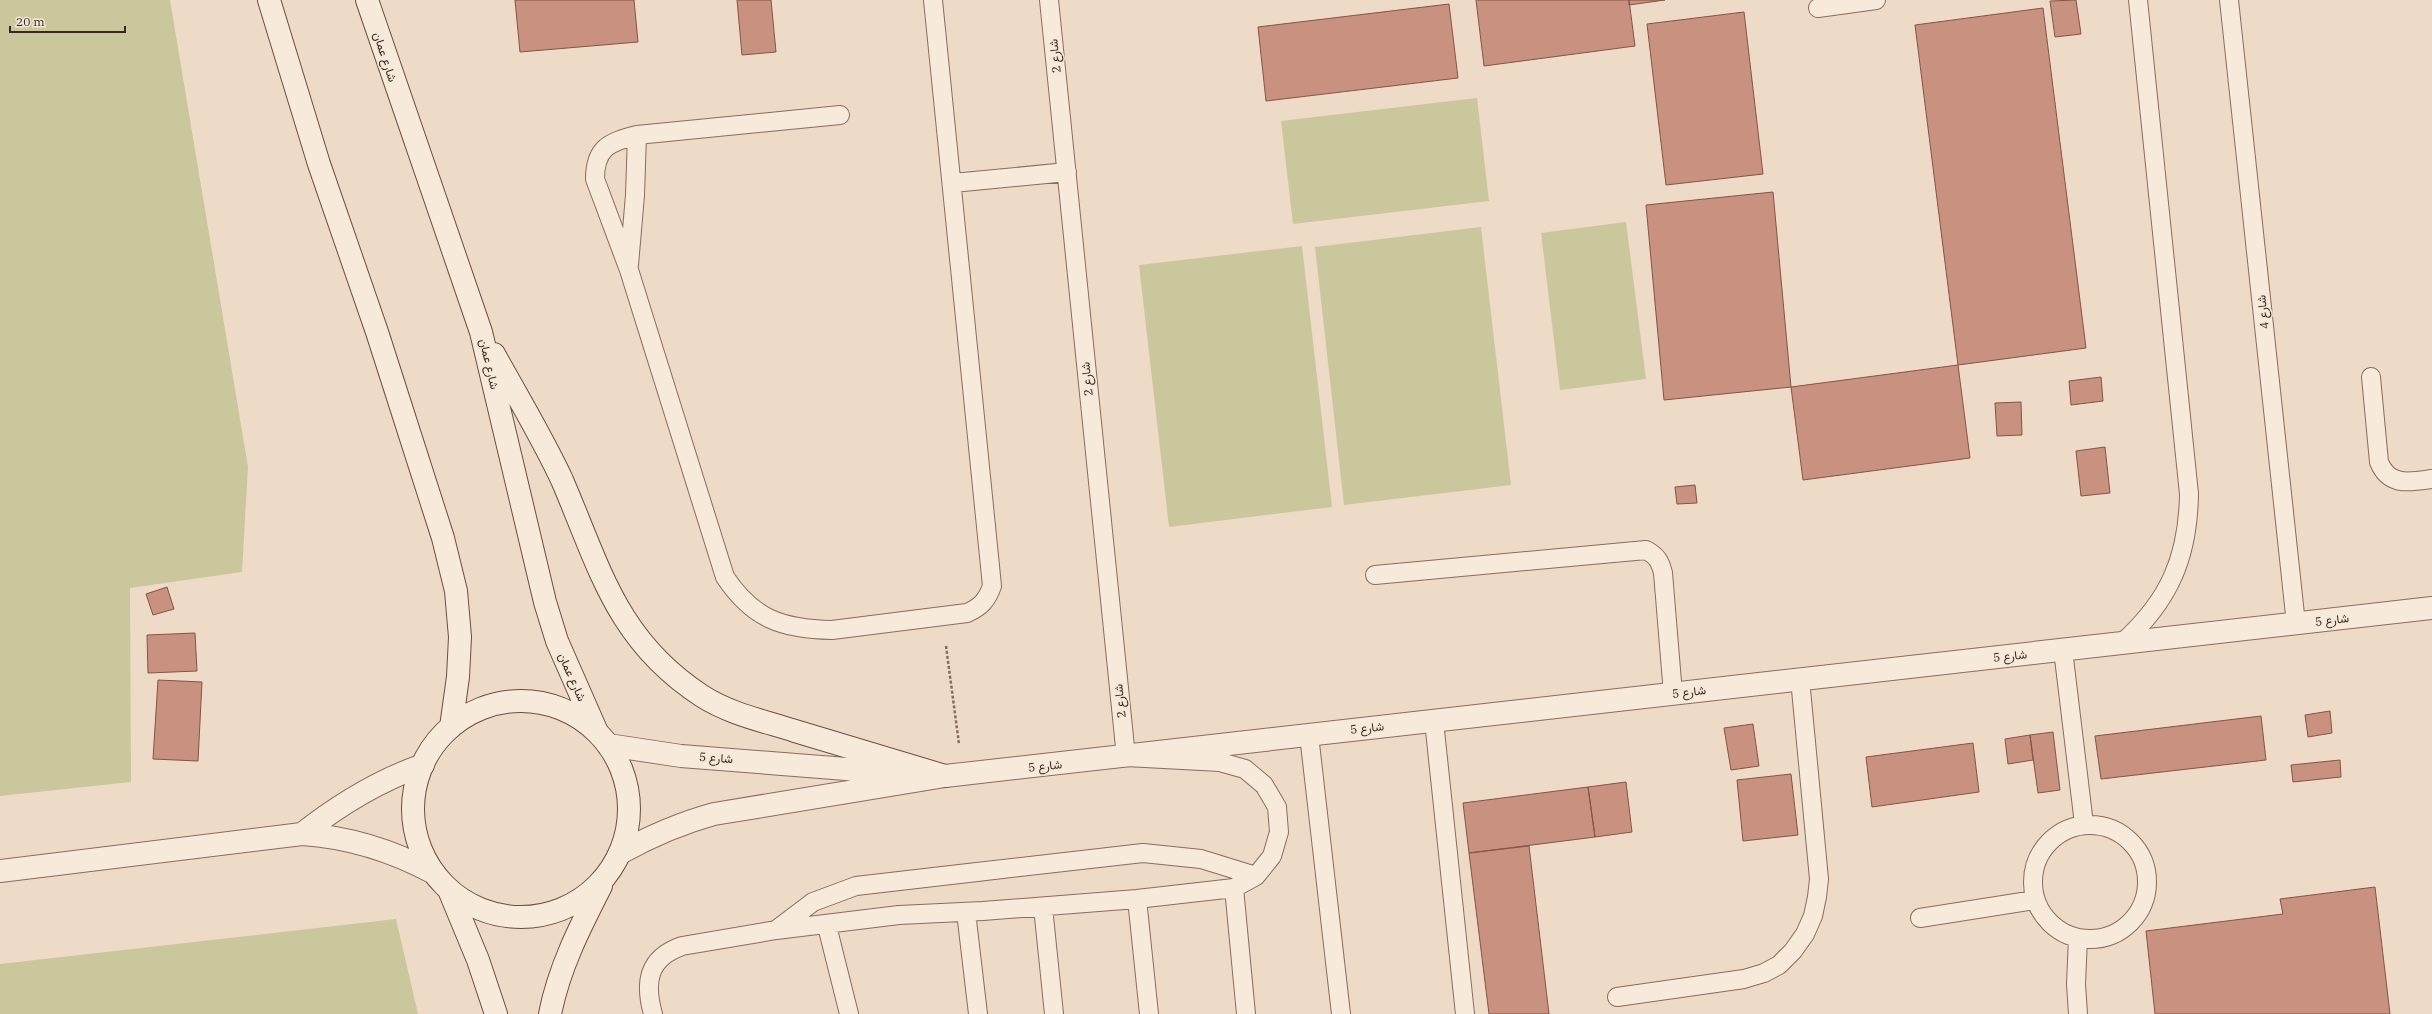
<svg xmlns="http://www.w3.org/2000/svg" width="2432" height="1014" viewBox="0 0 2432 1014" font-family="'IBM Plex Serif',Vazirmatn,serif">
	<rect width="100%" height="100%" fill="#eddbc8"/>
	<path fill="#cac79d" d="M0 0H170L248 467 242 572 130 588 131 782 0 796Z
		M1477 98 1489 201 1293 224 1281 121Z
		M1626 222 1646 379 1560 390 1541 233Z
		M1481 227 1511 485 1344 505 1315 247Z
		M1302 246 1332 507 1169 527 1139 265Z
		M396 919 418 1014H0V964Z"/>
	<path fill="#c99180" stroke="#865345" d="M515 0H634L638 42 520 52Z
		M737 0H771L776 52 742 55Z
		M1476 0H1629L1635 46 1484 66Z
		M1629 0H1665L1629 5Z
		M2076 0 2081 34 2055 37 2050 1Z
		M1449 4 1458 78 1266 101 1258 27Z
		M2043 8 2086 348 1958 365 1915 25Z
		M1744 12 1763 174 1666 185 1647 24Z
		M1773 192 1791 387 1664 400 1646 205Z
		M1958 365 1970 458 1803 480 1791 387Z
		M2101 377 2103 401 2071 405 2069 381Z
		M2021 402 2022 435 1997 436 1995 403Z
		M2105 447 2110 493 2081 496 2076 451Z
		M1695 485 1697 503 1677 504 1675 487Z
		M167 587 174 609 153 615 146 594Z
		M195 633 197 671 148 673 147 635Z
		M158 680 202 682 198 761 153 759Z
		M2330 711 2332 733 2308 737 2305 715Z
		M2261 716 2266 760 2101 779 2095 736Z
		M1753 724 1759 766 1731 770 1724 728Z
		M2053 732 2060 790 2038 793 2030 735Z
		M2030 735 2033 760 2008 764 2005 739Z
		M1973 743 1979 792 1872 807 1866 757Z
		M2340 760 2341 777 2293 782 2291 765Z
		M1791 774 1798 835 1743 841 1737 780Z
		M1626 782 1632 832 1595 837 1588 787Z
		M1588 787 1595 837 1469 853 1463 803Z
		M1529 846 1549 1014H1489L1469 853Z
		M2375 887 2390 1014H2155L2146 931 2283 914 2280 899Z"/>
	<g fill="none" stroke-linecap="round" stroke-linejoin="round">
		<g stroke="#886c5e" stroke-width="20">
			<path id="lane" d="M2229 0 2296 624
				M1818 8 1876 0
				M840 115 637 135C609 142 595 148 595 179L629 270 725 577C753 619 782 629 832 630L967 613C981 607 987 600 992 586L933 0
				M953 183 1067 172
				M629 265 635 195 637 135
				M2371 377 2379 462C2389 487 2410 482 2432 479
				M1375 575 1646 550C1657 556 1660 561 1663 573L1673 694
				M2122 643C2169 601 2188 558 2189 494L2138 0
				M2063 650 2084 824
				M1434 721 1465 1014
				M1309 735 1341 1014
				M2033 882a57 57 0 1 1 114 0a57 57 0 1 1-114 0Z
				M1234 888 1246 1014
				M1137 899 1149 1014
				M1043 907 1054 1014
				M966 912 978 1014
				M1920 918 2035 900
				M827 926 849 1014
				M776 930 813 902 856 886 977 872 1143 853 1201 859 1256 876
				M2078 938 2076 984 2078 1014
				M1617 997 1744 979 1764 973 1779 965 1793 951 1805 934 1813 916 1817 897 1819 879 1800 679
				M653 1014C644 982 648 958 682 946L776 930 899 915 983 911 1137 899 1234 888 1256 876 1272 856 1279 832 1277 807 1264 785 1245 769 1220 762 1126 757 1049 0"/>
		</g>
		<g stroke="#886c5e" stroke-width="24">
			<path id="street" d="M608 745 681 756 910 774
				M302 834C340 804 378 781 423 765
				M620 853C651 836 681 823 714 814L945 776 2432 608
				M0 871 302 834C349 837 393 851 434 873"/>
		</g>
		<g stroke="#6a4e41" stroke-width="24">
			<path id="secondary" d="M269 0 319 164 377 332 443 538 456 591 460 637 458 677 451 727
				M367 0 481 332 545 602 557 641 597 732
				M494 354C517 396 542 437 562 480 600 568 616 640 702 696 730 714 764 721 795 731 845 746 895 761 945 776
				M413 809a108 108 0 1 1 216 0a108 108 0 1 1-216 0Z
				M449 890 478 960 496 1014
				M550 1014C559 968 580 927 601 886"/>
		</g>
		<path stroke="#886c5e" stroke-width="2.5" stroke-dasharray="3 2" stroke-linecap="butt" d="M946 646 959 744"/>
		<use href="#lane" stroke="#f7eadb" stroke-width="18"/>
		<use href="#street" stroke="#f7eadb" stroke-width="22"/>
		<use href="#secondary" stroke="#f7eadb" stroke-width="22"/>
	</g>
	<g text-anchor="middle" stroke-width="3" stroke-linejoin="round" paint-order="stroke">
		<g font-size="12" fill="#392821" stroke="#f4e7d8">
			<text transform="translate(1055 56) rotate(-96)" y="4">شارع 2</text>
			<text transform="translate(385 57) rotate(72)" y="4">شارع عمان</text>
			<text transform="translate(2263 312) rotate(-96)" y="4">شارع 4</text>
			<text transform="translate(489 364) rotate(77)" y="4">شارع عمان</text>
			<text transform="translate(1087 379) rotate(-96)" y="4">شارع 2</text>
			<text transform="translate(2332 620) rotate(-7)" y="4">شارع 5</text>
			<text transform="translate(2010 656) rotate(-6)" y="4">شارع 5</text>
			<text transform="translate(572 677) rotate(66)" y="4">شارع عمان</text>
			<text transform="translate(1689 692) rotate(-7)" y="4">شارع 5</text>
			<text transform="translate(1120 701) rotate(-96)" y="4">شارع 2</text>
			<text transform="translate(1367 728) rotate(-6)" y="4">شارع 5</text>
			<text transform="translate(716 758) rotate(4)" y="4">شارع 5</text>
			<text transform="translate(1045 766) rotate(-6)" y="4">شارع 5</text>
		</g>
	</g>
	<path d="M10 26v6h115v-6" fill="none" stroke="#392821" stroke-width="2"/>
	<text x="16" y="26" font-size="12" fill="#392821" stroke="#f4e7d8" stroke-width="3" paint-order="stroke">20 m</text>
</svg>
